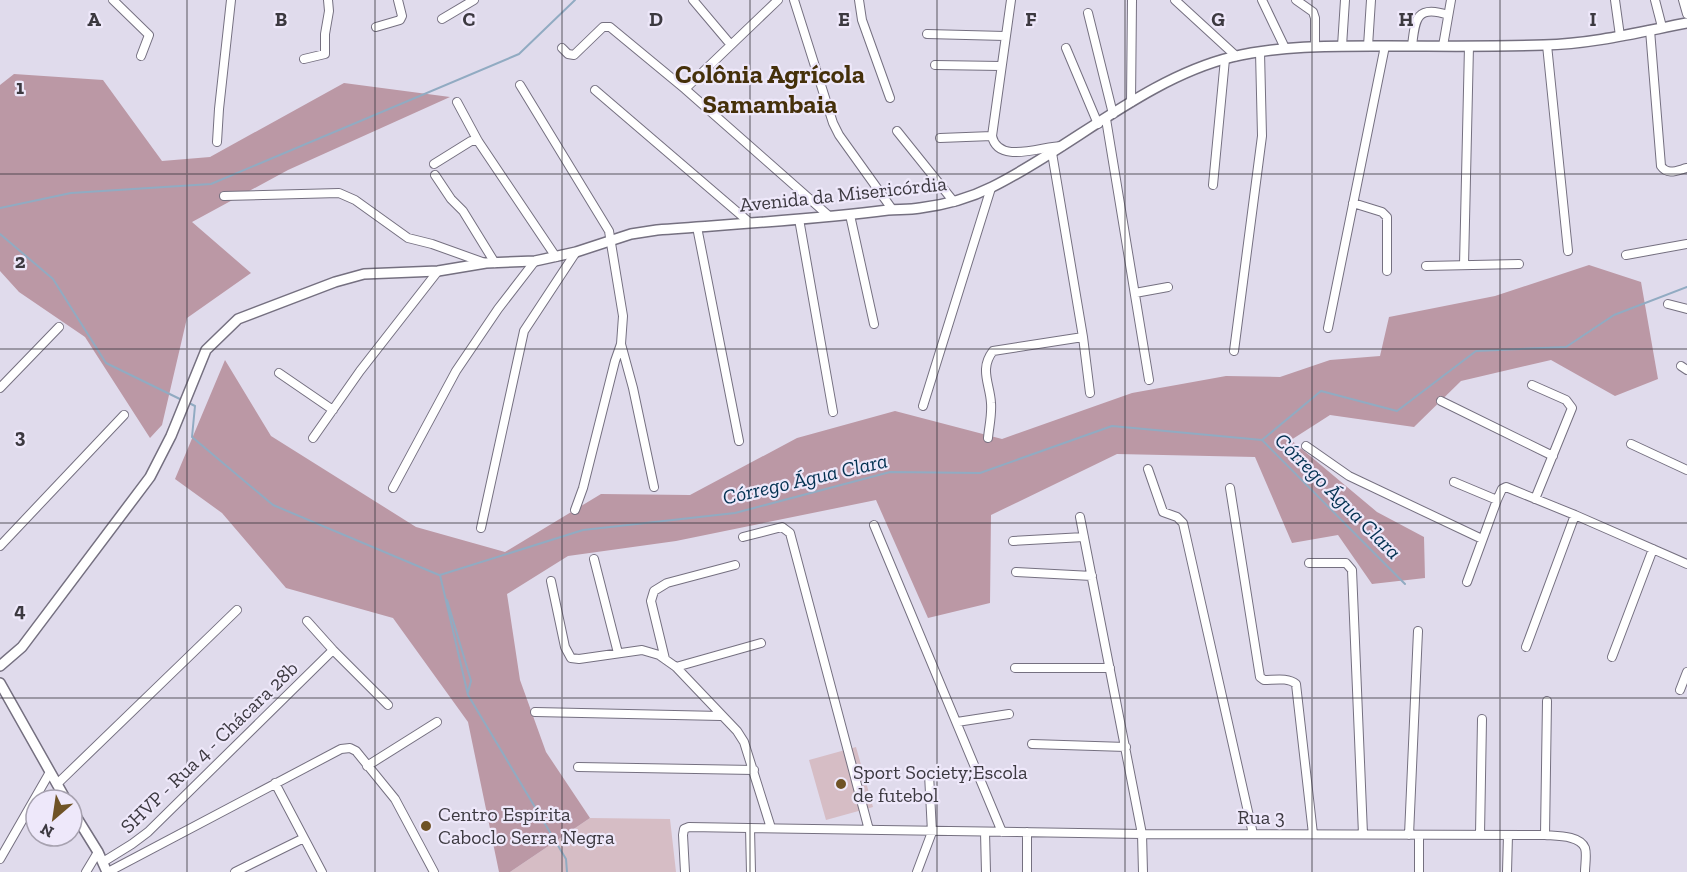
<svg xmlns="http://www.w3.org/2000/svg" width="1687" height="872" viewBox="0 0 1687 872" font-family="'Zilla Slab',serif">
	<rect width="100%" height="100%" fill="#e0dbec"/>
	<path fill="#d6bdc5" d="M856 747 873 807 826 820 809 760Z
		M590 818 670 819 676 872H510Z"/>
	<path fill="#bb98a5" d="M14 74 103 80 162 161 210 157 344 83 450 97 288 170 192 222 251 273 187 318 162 425 150 438 85 337 19 292 0 271V85Z
		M1589 265 1641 282 1658 379 1615 396 1551 360 1461 381 1414 427 1330 415 1291 440 1377 512 1424 537 1425 578 1372 584 1338 535 1292 543 1255 457 1117 454 991 515 990 603 928 618 876 500 676 541 568 556 507 594 520 680 546 752 590 818 510 872H499L468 722 393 618 286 588 222 513 175 479 225 360 271 436 416 527 505 552 601 494 690 495 797 438 895 411 1002 439 1132 393 1226 376 1280 377 1330 360 1380 356 1389 317 1495 296Z"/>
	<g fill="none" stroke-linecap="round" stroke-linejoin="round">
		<path stroke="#91abc2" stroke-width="2" d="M0 208 71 193 211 184 519 54 575 0
			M0 234 53 279 106 363 184 401
			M189 403 195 406 192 437 273 505 439 575
			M1262 440 1321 391 1397 411 1476 351 1566 347 1614 315 1687 287
			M447 600 471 681 468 692
			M567 872 566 859 468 695 440 575 583 530 735 513 890 472 980 473 1112 426 1262 440 1405 584"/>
		<g stroke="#757080" stroke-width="10">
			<path id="minor" d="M113 0 149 35 141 56
				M693 0 731 45
				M794 0 833 123 839 135 892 209
				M859 0 862 20 890 98
				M1011 0 992 136C998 165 1042 146 1062 146
				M1175 0 1236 56
				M1262 0 1285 48
				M1296 0 1313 12 1315 18V47
				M1615 0 1620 36
				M1655 0 1662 27
				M1683 0 1687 14
				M1088 13 1113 114
				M442 19 474 0
				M376 27 400 20 402 16 398 0
				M1650 30 1661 166C1668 176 1678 170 1687 168
				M927 34 1005 36
				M1547 45 1568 251
				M1342 46 1345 0
				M1368 46 1371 0
				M1412 46C1415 20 1416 4 1448 15
				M1443 46 1451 0
				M562 48 568 54 574 55 603 27H610L685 89 829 216
				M1066 48 1098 124
				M304 59 325 54V34L329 11 328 0
				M935 65 1001 66
				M520 85 609 231 623 316 621 344 615 361 583 488 575 510
				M685 89 778 0
				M595 90 749 222
				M457 102 478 141 556 257
				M1131 102 1132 0
				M1106 119 1149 380
				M897 131 954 202
				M940 138 992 136
				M217 142 219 109 231 0
				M1052 153 1083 337 1090 393
				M434 164 471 141H478
				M435 175 451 199 463 211 495 263
				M1213 185 1225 59
				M224 196 339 193 355 200 408 238 432 244 485 263
				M1353 203 1382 212 1387 217V271
				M850 215 874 324
				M799 219 833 412
				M697 227 739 441
				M1626 255 1687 244
				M1464 265 1469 46
				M1426 266 1519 264
				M1135 293 1168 287
				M1668 304 1687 309
				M1328 328 1385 46
				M621 344 633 388 654 487
				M1234 351 1262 136 1260 52
				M1681 366 1687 370
				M279 373 333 410
				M1532 385 1566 400 1572 408 1535 499
				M0 388 59 327
				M1441 401 1553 456
				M923 406 991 188
				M313 438 360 371 438 271
				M988 438C989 427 992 415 991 403 990 384 979 369 993 351L1083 337
				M1631 444 1687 470
				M1306 446 1349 476 1482 539
				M1148 469 1163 512 1177 517 1183 523 1253 834
				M1454 482 1497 500
				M393 488 456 371 498 309 535 261
				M1230 488 1260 677 1264 680C1274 680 1288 677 1296 684L1313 834
				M1080 517 1142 834 1143 872
				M874 525 1002 832
				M481 528 524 331 576 252
				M743 537 782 527 790 533 869 830
				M1013 541 1084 537
				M0 546 124 415
				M594 559 618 653
				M1309 563H1346L1352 570 1363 834
				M1016 572 1092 576
				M551 581 565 647 571 658 579 659 642 650 659 655 676 667 737 731 744 742 771 828
				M1467 582 1497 500 1502 489 1506 487 1575 515 1687 564
				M307 621 333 650 388 705
				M1526 647 1575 515
				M1612 657 1653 549
				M665 659 651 601 654 591 667 583 735 565
				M676 667 761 643
				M1015 668H1110
				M1680 690 1687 672
				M535 712 721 716
				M957 722 1009 714
				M1032 744 1126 747
				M367 766 437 722
				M578 767 754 770
				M275 783 322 872
				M57 784 237 610
				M750 828 751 872
				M985 832 986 872
				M1409 835 1418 631
				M1480 835 1482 719
				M1545 835 1547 701
				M0 859 50 772
				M103 862 132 844 148 832 333 650
				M86 872 98 852
				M108 872 341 749 350 748 356 751 395 799 434 872
				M235 872 304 838
				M685 872 683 835 684 829 689 827 1142 834 1545 835C1556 836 1580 835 1585 848 1587 854 1585 865 1585 872
				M917 872 932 832 929 774
				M1027 872V832
				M1419 872V835
				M1507 872 1508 835"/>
		</g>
		<g stroke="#757080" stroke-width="12">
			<path id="tertiary" d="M0 666 22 647 150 477 171 436 206 350 238 319 335 282 364 274 438 271 486 263 535 261 576 252 631 234 657 230C734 224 811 220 888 210 898 209 909 210 920 208 944 205 970 198 992 187 1071 148 1146 78 1232 57 1283 45 1336 46 1388 46 1440 46 1492 47 1544 45 1592 44 1640 32 1687 23
				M0 683 66 800
				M72 810 98 852 107 872"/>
		</g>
		<use href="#minor" stroke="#fff" stroke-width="8"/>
		<use href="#tertiary" stroke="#fff" stroke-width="9"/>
	</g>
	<path fill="none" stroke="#3c3940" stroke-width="1.5" stroke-opacity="0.55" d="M187 0V872M375 0V872M562 0V872M750 0V872M937 0V872M1125 0V872M1312 0V872M1500 0V872M0 174H1687M0 349H1687M0 523H1687M0 698H1687"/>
	<g fill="#6f5326" stroke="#eee8fa" stroke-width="2">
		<circle cx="841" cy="784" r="6"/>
		<circle cx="426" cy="826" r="6"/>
	</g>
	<g text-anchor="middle" stroke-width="4.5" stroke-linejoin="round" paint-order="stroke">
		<g font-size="20" fill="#3c3940" stroke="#eee8fa">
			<text transform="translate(843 194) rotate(-6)" y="7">Avenida da Misericórdia</text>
			<text transform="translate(209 747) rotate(-44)" y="7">SHVP - Rua 4 - Chácara 28b</text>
			<text x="1261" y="824">Rua 3</text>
		</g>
		<g font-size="20" fill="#3c3940" stroke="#eee8fa" text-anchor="start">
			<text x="853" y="779">Sport Society;Escola<tspan x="853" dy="23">de futebol</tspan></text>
			<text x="438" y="821">Centro Espírita<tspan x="438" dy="23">Caboclo Serra Negra</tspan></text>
		</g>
		<g font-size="21" font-style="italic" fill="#043252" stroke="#eee8fa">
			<text transform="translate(805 479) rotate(-13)" y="7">Córrego Água Clara</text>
			<text transform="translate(1338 496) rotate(45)" y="7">Córrego Água Clara</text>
		</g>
		<g font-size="26" font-weight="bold" fill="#45300a" stroke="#eee8fa">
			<text x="770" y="83">Colônia Agrícola<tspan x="770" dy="30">Samambaia</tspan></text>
		</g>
	</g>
	<g font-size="20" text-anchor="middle" font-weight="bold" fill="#3c3940" stroke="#eee8fa" stroke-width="4.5" stroke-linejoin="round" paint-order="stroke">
		<text x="94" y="26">A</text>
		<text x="281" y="26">B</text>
		<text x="469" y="26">C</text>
		<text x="656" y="26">D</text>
		<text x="844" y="26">E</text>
		<text x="1031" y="26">F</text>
		<text x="1218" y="26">G</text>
		<text x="1406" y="26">H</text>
		<text x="1593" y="26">I</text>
		<text x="20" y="94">1</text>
		<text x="20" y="268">2</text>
		<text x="20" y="443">3</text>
		<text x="20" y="617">4</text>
	</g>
	<g transform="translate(54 818) rotate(209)"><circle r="28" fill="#eee8fa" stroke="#a7a2b0" stroke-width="1.5"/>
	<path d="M0-4.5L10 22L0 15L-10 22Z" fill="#6f5326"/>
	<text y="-9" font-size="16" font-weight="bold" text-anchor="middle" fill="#3c3940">N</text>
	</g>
</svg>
